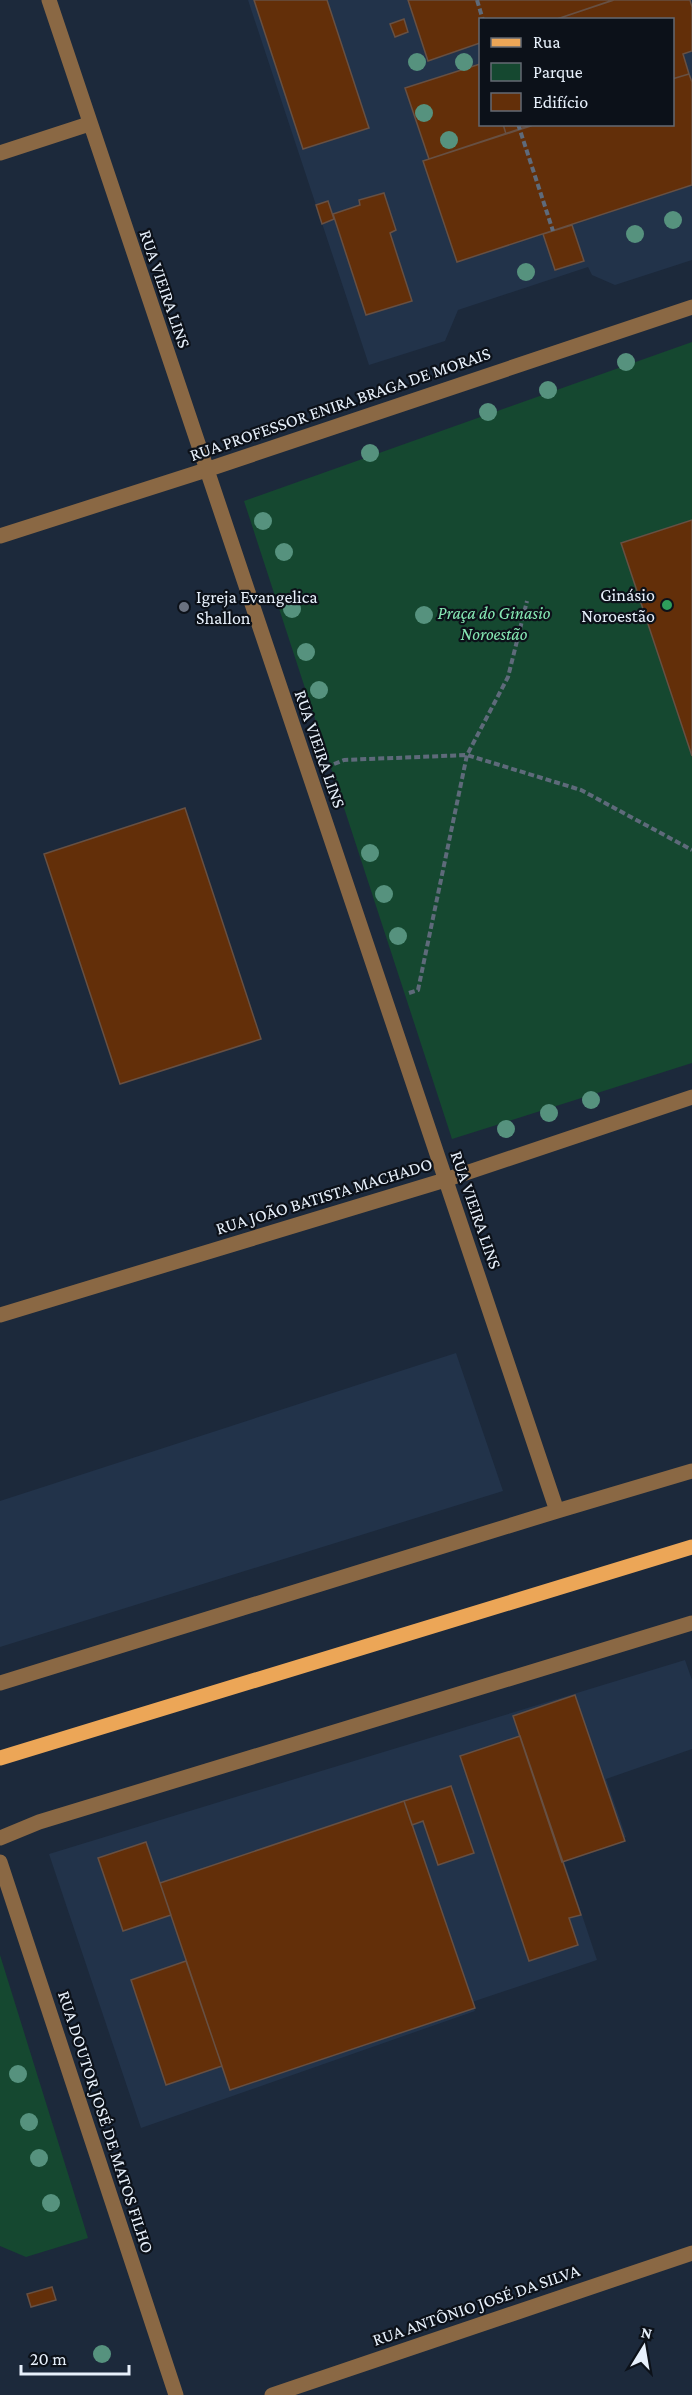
<svg xmlns="http://www.w3.org/2000/svg" width="692" height="2395" viewBox="0 0 692 2395" font-family="'Crimson Pro',serif">
	<rect width="100%" height="100%" fill="#1c293b"/>
	<path fill="#22334a" fill-rule="evenodd" d="M248 0H692V260L615 285 592 275 588 267 458 310 445 341 369 365ZM480 20H672V124H480Z
		M456 1353 503 1491 0 1647V1501Z
		M685 1660 692 1680V1749L606 1779 626 1837 563 1858 597 1960 472 2002 475 2011 141 2128 49 1854Z"/>
	<path fill="#154830" d="M692 342V1063L452 1139 244 501Z
		M0 1955 88 2238 26 2257 0 2246Z"/>
	<path fill="#632f09" stroke="#675043" stroke-width="1.5" d="M254 0H327L369 128 303 149Z
		M408 0H613L554 20H480V43L428 61Z
		M614 0H690L692 7V51L683 54 689 74 672 79V20H554Z
		M404 19 408 32 395 37 390 24Z
		M480 64V124H503L506 134 429 159 405 88Z
		M689 74 692 82V185L457 262 423 161 534 124H672V79Z
		M503 124H531V126L506 134Z
		M384 193 396 230 390 233 412 301 366 315 333 214 360 205 359 200Z
		M328 201 334 219 322 224 316 205Z
		M572 225 584 261 555 270 543 234Z
		M692 520V756L621 543Z
		M185 808 261 1039 120 1084 44 854Z
		M575 1695 625 1841 562 1862 513 1716Z
		M520 1736 581 1915 569 1918 578 1945 529 1961 460 1756Z
		M451 1786 474 1853 438 1865 423 1821 412 1825 404 1801Z
		M404 1801 475 2008 230 2090 160 1883Z
		M146 1842 171 1915 123 1931 98 1858Z
		M186 1961 222 2066 166 2085 131 1980Z
		M52 2287 56 2300 31 2307 27 2294Z"/>
	<g fill="none" stroke-linecap="round" stroke-linejoin="round">
		<path stroke="#5e6a7a" stroke-width="4" stroke-dasharray="6 3" stroke-linecap="butt" d="M477 0 483 20
			M518 124 553 231
			M334 764 344 760 467 755 581 790 692 850
			M409 993 418 990 467 755 508 677 527 601"/>
		<path stroke="#8a6844" stroke-width="15" d="M49 0 557 1511
			M0 153 89 124
			M0 536 206 470 692 307
			M0 1315 445 1180 692 1097
			M0 1683 557 1511 692 1471
			M0 1838 39 1822 692 1623
			M0 1862 176 2395
			M272 2395 692 2253"/>
		<path stroke="#eca657" stroke-width="15" d="M0 1758 692 1547"/>
	</g>
	<g fill="#56927e">
		<circle cx="417" cy="62" r="9"/>
		<circle cx="464" cy="62" r="9"/>
		<circle cx="424" cy="113" r="9"/>
		<circle cx="449" cy="140" r="9"/>
		<circle cx="673" cy="220" r="9"/>
		<circle cx="635" cy="234" r="9"/>
		<circle cx="526" cy="272" r="9"/>
		<circle cx="626" cy="362" r="9"/>
		<circle cx="548" cy="390" r="9"/>
		<circle cx="488" cy="412" r="9"/>
		<circle cx="370" cy="453" r="9"/>
		<circle cx="263" cy="521" r="9"/>
		<circle cx="284" cy="552" r="9"/>
		<circle cx="292" cy="609" r="9"/>
		<circle cx="424" cy="615" r="9"/>
		<circle cx="306" cy="652" r="9"/>
		<circle cx="319" cy="690" r="9"/>
		<circle cx="370" cy="853" r="9"/>
		<circle cx="384" cy="894" r="9"/>
		<circle cx="398" cy="936" r="9"/>
		<circle cx="591" cy="1100" r="9"/>
		<circle cx="549" cy="1113" r="9"/>
		<circle cx="506" cy="1129" r="9"/>
		<circle cx="18" cy="2074" r="9"/>
		<circle cx="29" cy="2122" r="9"/>
		<circle cx="39" cy="2158" r="9"/>
		<circle cx="51" cy="2203" r="9"/>
		<circle cx="102" cy="2354" r="9"/>
	</g>
	<circle fill="#2e9e5b" stroke="#0c1119" stroke-width="2" cx="667" cy="605" r="6"/>
	<circle fill="#6b7280" stroke="#0c1119" stroke-width="2" cx="184" cy="607" r="6"/>
	<g text-anchor="middle" stroke-width="4.5" stroke-linejoin="round" paint-order="stroke">
		<g font-size="18" fill="#e7f0fb" stroke="#0c1119">
			<text transform="translate(165 289) rotate(71)" y="6">RUA VIEIRA LINS</text>
			<text transform="translate(340 404) rotate(-19)" y="6">RUA PROFESSOR ENIRA BRAGA DE MORAIS</text>
			<text transform="translate(320 749) rotate(71)" y="6">RUA VIEIRA LINS</text>
			<text transform="translate(324 1196) rotate(-17)" y="6">RUA JOÃO BATISTA MACHADO</text>
			<text transform="translate(476 1210) rotate(71)" y="6">RUA VIEIRA LINS</text>
			<text transform="translate(106 2122) rotate(72)" y="6">RUA DOUTOR JOSÉ DE MATOS FILHO</text>
			<text transform="translate(476 2305) rotate(-19)" y="6">RUA ANTÔNIO JOSÉ DA SILVA</text>
		</g>
		<g font-size="18" fill="#e7f0fb" stroke="#0c1119" text-anchor="end">
			<text x="655" y="601">Ginásio<tspan x="655" dy="21">Noroestão</tspan></text>
			<text x="196" y="603" text-anchor="start">Igreja Evangelica<tspan x="196" dy="21">Shallon</tspan></text>
		</g>
		<g font-size="18" font-style="italic" fill="#86e8b4" stroke="#0c1119">
			<text x="494" y="619">Praça do Ginasio<tspan x="494" dy="21">Noroestão</tspan></text>
		</g>
	</g>
	<rect x="479" y="18" width="195" height="108" fill="#0c1119" stroke="#646a73" stroke-width="1.5"/>
	<rect x="491" y="38" width="30" height="9" fill="#eca657" stroke="#646a73" stroke-width="1.5"/>
	<text x="533" y="48" font-size="18" fill="#e7f0fb">Rua</text>
	<rect x="491" y="63" width="30" height="18" fill="#154830" stroke="#646a73" stroke-width="1.5"/>
	<text x="533" y="78" font-size="18" fill="#e7f0fb">Parque</text>
	<rect x="491" y="93" width="30" height="18" fill="#632f09" stroke="#646a73" stroke-width="1.5"/>
	<text x="533" y="108" font-size="18" fill="#e7f0fb">Edifício</text>
	<g transform="translate(644 2347) rotate(11)" stroke="#0c1119" stroke-width="4.5" paint-order="stroke">
	<path d="M0-4.5L10 22L0 15L-10 22Z" fill="#e7f0fb"/>
	<text y="-9" font-size="16" font-weight="bold" text-anchor="middle" fill="#e7f0fb">N</text>
	</g>
	<path d="M21 2365v9h108v-9" fill="none" stroke="#e7f0fb" stroke-width="3"/>
	<text x="30" y="2365" font-size="18" fill="#e7f0fb" stroke="#0c1119" stroke-width="4.5" paint-order="stroke">20 m</text>
</svg>
